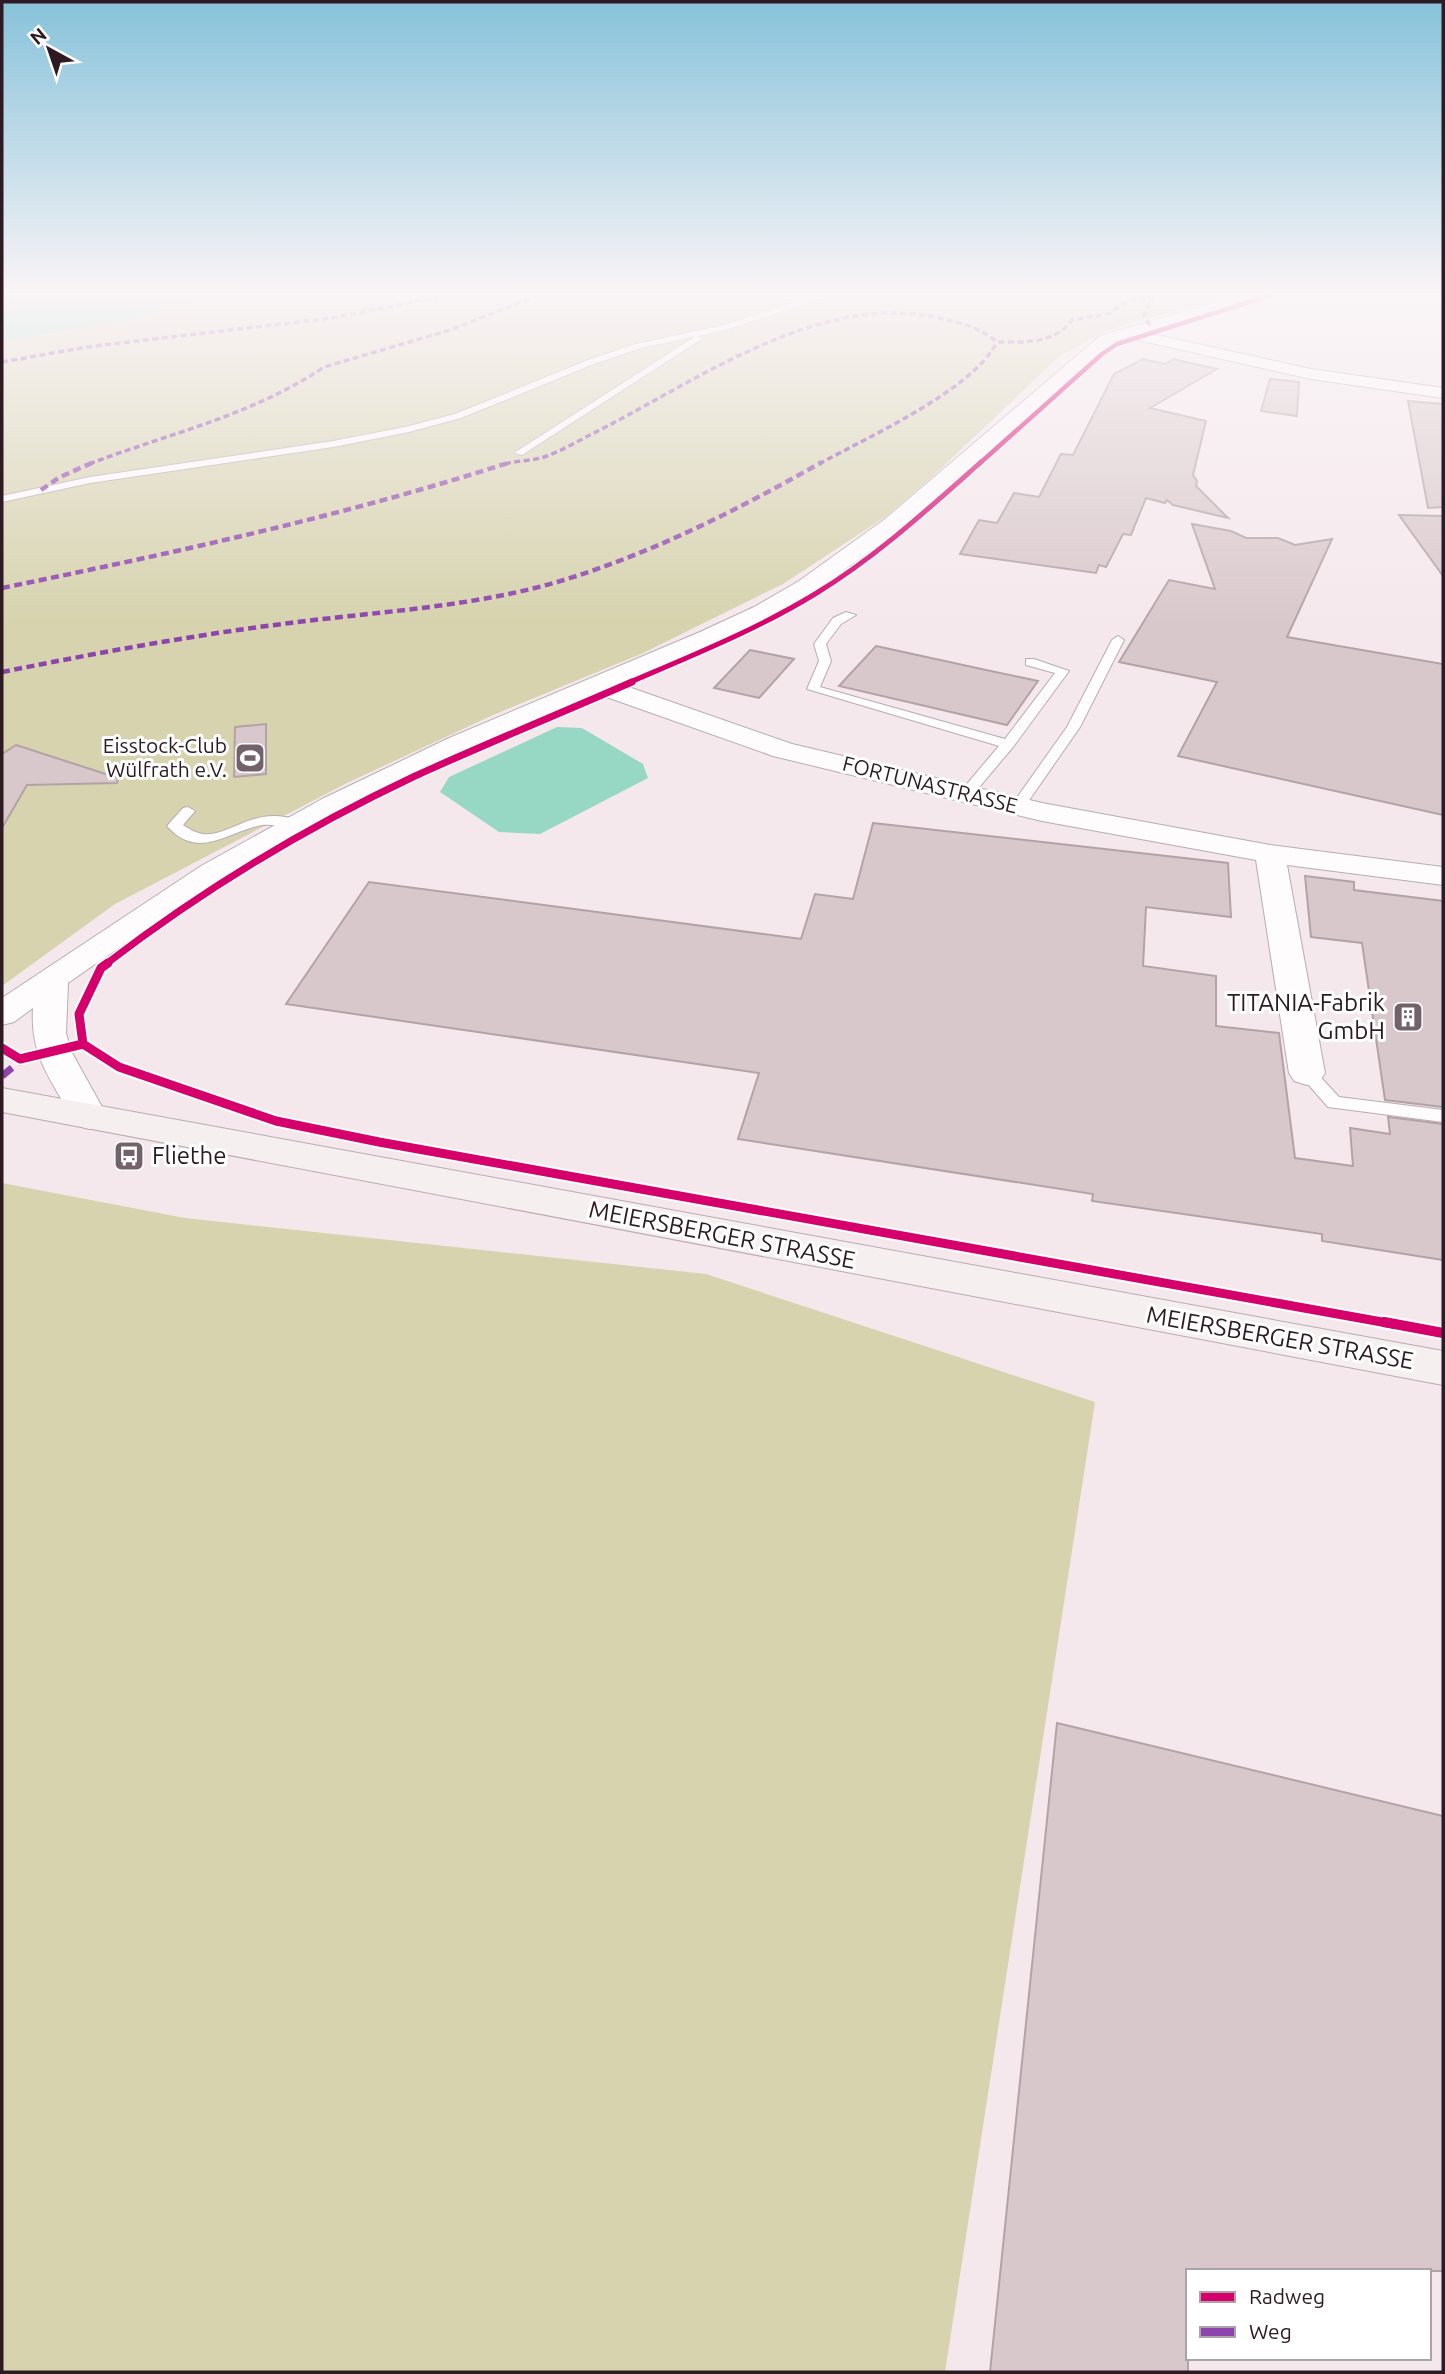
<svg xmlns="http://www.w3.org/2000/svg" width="1445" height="2374" viewBox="0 0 1445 2374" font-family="Ubuntu,sans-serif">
	<rect width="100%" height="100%" fill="#f5e8ed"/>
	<path fill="#d6d3ae" d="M336 292H1241L1105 331 1061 355 933 476 885 517 783 584 641 654 493 715 347 783 115 904 2 986V341L122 321 176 306 202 302 309 299Z
		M2 1183 185 1218 706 1274 1095 1402 945 2372H2Z"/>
	<path fill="#97d8c4" d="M2 292H336L309 299 202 302 176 306 122 321 2 341Z
		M557 727 582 728 643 764 648 778 540 834 499 832 440 792 449 777Z"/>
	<path fill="#d9c8cb" stroke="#b3a3a7" stroke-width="2" d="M1143 359 1165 364 1173 359 1217 369 1150 408 1206 421 1193 475 1197 481 1196 486 1228 518 1173 505 1167 500 1165 503 1146 498 1131 535 1123 534 1106 567 1099 565 1096 573 960 554 979 520 997 523 1014 493 1039 497 1061 454 1073 455 1114 374Z
		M1270 379 1299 382 1297 416 1261 411Z
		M1408 401 1443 404V507L1428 508Z
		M1399 515 1443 516V576Z
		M1192 524 1231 531 1246 538H1278L1295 545 1332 539 1287 637 1443 664V815L1178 756 1217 682 1119 662 1169 580 1215 589Z
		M876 646 986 670 1038 681 1007 725 839 686Z
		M750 650 794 659 759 698 714 688Z
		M266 724V774L234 777 235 727Z
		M16 745 118 778 117 783 27 785 2 828V754Z
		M873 823 1228 863 1231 917 1146 907 1143 966 1216 976V1026L1279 1033 1295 1158 1353 1166 1350 1128 1390 1134 1388 1117 1443 1124V1260L1322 1241V1234L1092 1201 1093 1194 738 1139 759 1073 286 1004 369 882 801 939 815 894 853 899Z
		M1305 876 1354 882V890L1443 901V1107L1385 1100 1362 943 1311 937Z
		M1057 1723 1443 1816V2271H1188V2372H990Z"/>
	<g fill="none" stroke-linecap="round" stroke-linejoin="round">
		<g stroke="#baabb2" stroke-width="2">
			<path id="lane" d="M827 292H840L729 329 641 348 594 364 461 418 409 432 333 447 90 483 2 502V496L90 477 333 441 405 427 455 414 588 360 636 344 724 325Z
				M696 336 703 338 522 455 514 453Z
				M846 612 856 615 841 624 826 644 831 661 820 687 1005 739 1055 673 1026 665V659H1034L1069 671 1013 747 971 797H961V791L999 746 807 689 819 661 814 644 833 618Z
				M1118 636 1124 640 1080 727 1023 809H1013L1011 806 1067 727 1112 640Z
				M188 807 195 811 183 825C189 829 196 833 203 834 227 837 249 811 285 817 292 818 300 819 305 824 296 833 276 823 263 825 229 830 199 862 167 826L183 808Z
				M1307 1067 1313 1069 1339 1097 1443 1110V1122L1328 1107 1298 1073Z"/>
		</g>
		<g stroke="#baabb2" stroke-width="2">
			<path id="street" d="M1250 292H1275L1273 295 1148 333 1311 369 1443 388V398L1311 379 1129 338 1112 344 901 529 815 591 770 617 620 684 792 744 1042 803 1270 845 1443 867V885L1287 865 1325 1073 1320 1081 1307 1085 1294 1081 1289 1073 1256 860 1042 821 773 756 598 694C512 731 426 768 342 811 246 861 157 921 68 983L66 1033 71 1051 107 1116 102 1125 89 1129 76 1125 71 1116C49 1076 30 1055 33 1008L14 1022 2 1025V998L201 866 322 799 449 738 700 632 754 607 799 581 885 519 1100 336Z"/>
		</g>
		<g stroke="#baabb2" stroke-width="2">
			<path id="secondary" d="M2 1088 1443 1351V1385L2 1112Z"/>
		</g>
		<use href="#lane" fill="#fefcfc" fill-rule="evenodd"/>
		<use href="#street" fill="#fefcfc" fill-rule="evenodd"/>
		<use href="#secondary" fill="#f5f0ef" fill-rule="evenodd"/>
		<path stroke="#8e44ad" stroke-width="3.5" stroke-dasharray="6 3.5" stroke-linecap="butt" d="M1150 325 1144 316 1152 297 1160 292
			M2 362 87 347 331 318 465 292
			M89 464C170 433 251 416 324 367L450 330 547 292
			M505 464C519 460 534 461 547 456 561 451 576 442 590 435 693 384 818 290 939 318 962 323 979 327 997 342 1024 342 1055 344 1072 320L1111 313 1125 302 1152 297
			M819 464C868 437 973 390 997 342"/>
		<path stroke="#8e44ad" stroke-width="4.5" stroke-dasharray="8 4.5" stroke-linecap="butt" d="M41 490 60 477 94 462
			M2 588C173 553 344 516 511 462
			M2 672C97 653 193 635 290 623 382 611 477 607 567 579 657 551 741 508 822 462"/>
		<path stroke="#8e44ad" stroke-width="7" stroke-dasharray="13 7" stroke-linecap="butt" d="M2 1076 24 1058"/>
		<g stroke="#fff" stroke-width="6">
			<path id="cycleway-far4" d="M979 464 1102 354 1117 344 1281 292"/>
		</g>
		<g stroke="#fff" stroke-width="8">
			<path id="cycleway-far3" d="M628 683C691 656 756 630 815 594 876 557 928 509 981 462"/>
		</g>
		<g stroke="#fff" stroke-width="10">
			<path id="cycleway-far2" d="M106 964C200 892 305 828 413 777 485 744 559 714 632 682"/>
		</g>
		<g stroke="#fff" stroke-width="13">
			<path id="cycleway-far1" d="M83 1044 79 1014 101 968 108 963
				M2 1048 20 1059 83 1044 119 1067 276 1121 379 1142 1393 1324"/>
		</g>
		<g stroke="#fff" stroke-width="15">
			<path id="cycleway" d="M1384 1322 1443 1333"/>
		</g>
		<use href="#cycleway-far4" stroke="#d6006c" stroke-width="4.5"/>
		<use href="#cycleway-far3" stroke="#d6006c" stroke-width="5"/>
		<use href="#cycleway-far2" stroke="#d6006c" stroke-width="7"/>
		<use href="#cycleway-far1" stroke="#d6006c" stroke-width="9"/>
		<use href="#cycleway" stroke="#d6006c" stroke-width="10"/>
	</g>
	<linearGradient id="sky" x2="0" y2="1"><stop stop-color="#87c2da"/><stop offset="0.47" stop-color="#faf5f7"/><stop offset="1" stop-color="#faf5f7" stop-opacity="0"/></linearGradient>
	<rect width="1445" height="624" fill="url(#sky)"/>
	<defs>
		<g id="stadium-square" transform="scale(1.575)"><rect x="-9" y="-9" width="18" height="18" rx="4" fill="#74626a" stroke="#fff"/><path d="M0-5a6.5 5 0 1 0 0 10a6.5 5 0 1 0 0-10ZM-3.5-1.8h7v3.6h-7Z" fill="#fff"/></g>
		<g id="building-square" transform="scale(1.575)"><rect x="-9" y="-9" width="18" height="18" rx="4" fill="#74626a" stroke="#fff"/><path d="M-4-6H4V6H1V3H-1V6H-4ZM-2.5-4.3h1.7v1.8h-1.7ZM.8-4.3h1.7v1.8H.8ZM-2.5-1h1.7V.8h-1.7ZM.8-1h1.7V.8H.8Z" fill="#fff"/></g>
		<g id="bus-square" transform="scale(1.575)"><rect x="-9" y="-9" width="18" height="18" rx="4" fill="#74626a" stroke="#fff"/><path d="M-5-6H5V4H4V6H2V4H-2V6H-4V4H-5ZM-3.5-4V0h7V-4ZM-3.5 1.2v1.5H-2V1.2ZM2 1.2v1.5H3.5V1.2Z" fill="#fff"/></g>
	</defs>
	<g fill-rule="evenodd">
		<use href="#stadium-square" x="250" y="758"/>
		<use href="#building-square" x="1408" y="1017"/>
		<use href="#bus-square" x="129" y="1156"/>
	</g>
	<g text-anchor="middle" stroke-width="6" stroke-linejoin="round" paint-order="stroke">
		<g font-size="21" fill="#2e1a23" stroke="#fff" text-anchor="end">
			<text x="227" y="753">Eisstock-Club<tspan x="227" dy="24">Wülfrath e.V.</tspan></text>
		</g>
		<g font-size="21" fill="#2e1a23" stroke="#fff">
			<text transform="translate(930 785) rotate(14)" y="7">FORTUNASTRASSE</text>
		</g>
		<g font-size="24" fill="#2e1a23" stroke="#fff" text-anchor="end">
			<text x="1385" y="1011">TITANIA-Fabrik<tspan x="1385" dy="28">GmbH</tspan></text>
			<text x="152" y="1164" text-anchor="start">Fliethe</text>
		</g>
		<g font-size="24" fill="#2e1a23" stroke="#fff">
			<text transform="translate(722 1235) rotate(11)" y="8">MEIERSBERGER STRASSE</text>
			<text transform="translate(1280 1338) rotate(10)" y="8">MEIERSBERGER STRASSE</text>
		</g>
	</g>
	<rect width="1445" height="2374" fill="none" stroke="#2e1a23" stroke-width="7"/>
	<rect x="1186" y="2269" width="245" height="91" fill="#ffffff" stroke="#aba3a7" stroke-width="2"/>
	<rect x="1200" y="2292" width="35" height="10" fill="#d6006c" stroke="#aba3a7" stroke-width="2"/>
	<text x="1249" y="2304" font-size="21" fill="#2e1a23">Radweg</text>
	<rect x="1200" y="2327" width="35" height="10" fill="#8e44ad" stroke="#aba3a7" stroke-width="2"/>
	<text x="1249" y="2339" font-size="21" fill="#2e1a23">Weg</text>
	<g transform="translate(49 49) rotate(320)" stroke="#ffffff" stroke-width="5" paint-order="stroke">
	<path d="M0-5L12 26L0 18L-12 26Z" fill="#2e1a23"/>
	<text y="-10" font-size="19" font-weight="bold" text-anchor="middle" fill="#2e1a23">N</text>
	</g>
</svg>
